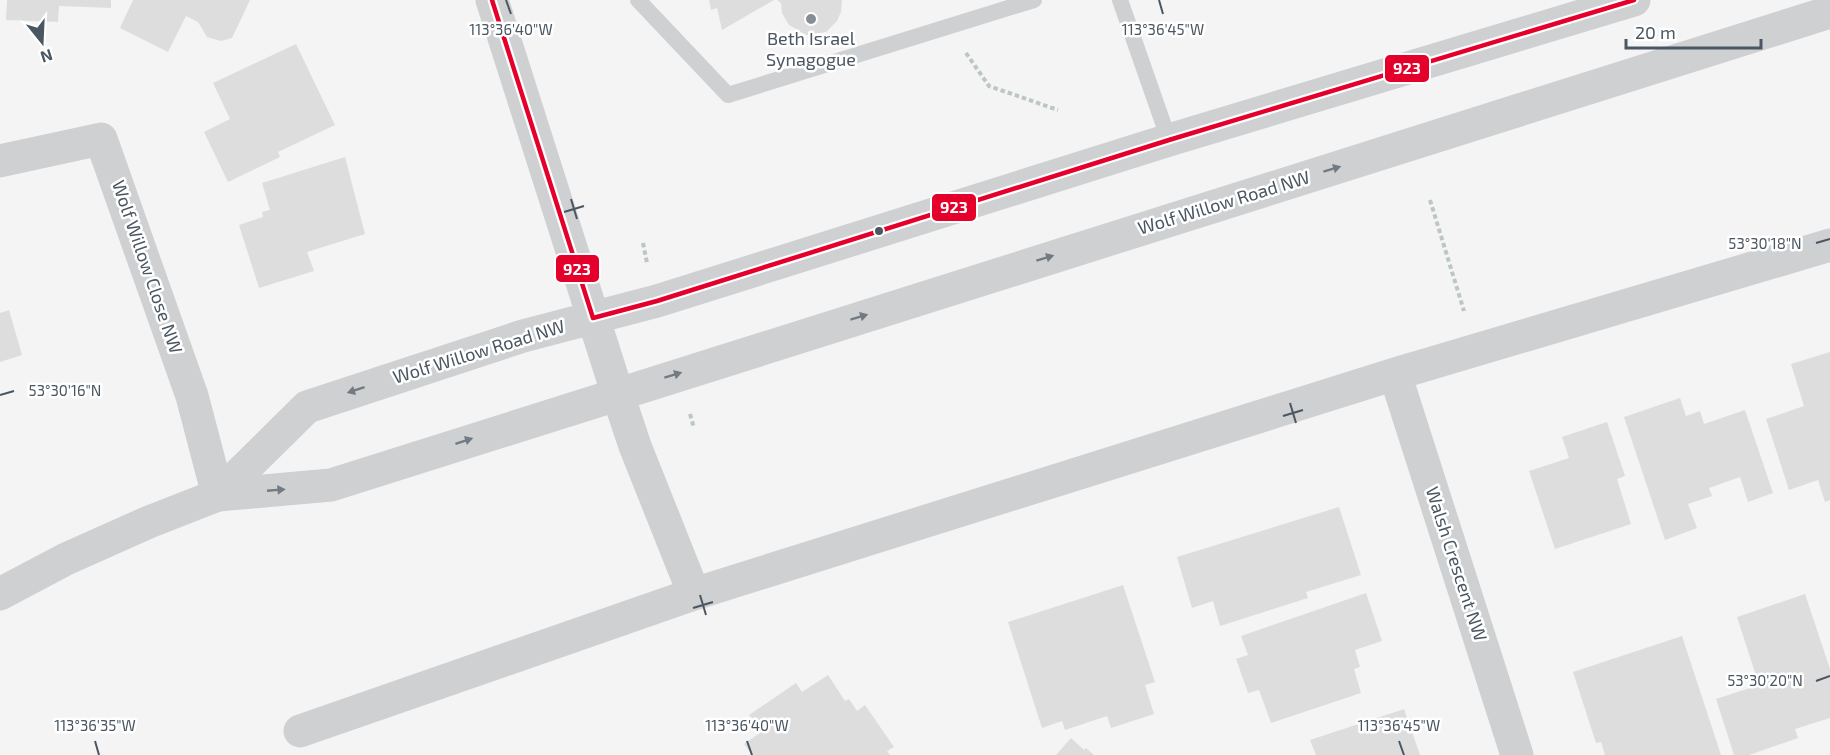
<svg xmlns="http://www.w3.org/2000/svg" width="1830" height="755" viewBox="0 0 1830 755" font-family="'Exo 2',sans-serif">
	<rect width="100%" height="100%" fill="#f4f4f4"/>
	<path fill="#ddddde" d="M7 0H111V8L59 6 58 22 6 20Z
		M133 0H250L232 38 221 41 207 37 198 22 186 16 168 52 120 28Z
		M709 0H774L722 30 717 8 711 10Z
		M777 0H842L841 12 837 21 826 32 806 35 789 25 782 13 781 3Z
		M296 44 335 125 278 152 280 157 228 182 204 132 230 119 213 83Z
		M345 157 365 234 307 252 314 271 259 288 239 225 263 217 262 212 270 210 262 183Z
		M9 310 22 355 0 362V313Z
		M1830 352V500L1825 502 1818 480 1789 490 1766 419 1804 406 1791 364Z
		M1680 398 1686 416 1700 411 1704 424 1745 410 1773 493 1748 502 1740 477 1709 488 1712 496 1688 504 1697 528 1665 540 1624 417Z
		M1607 422 1625 476 1617 479 1631 524 1555 549 1529 471 1569 458 1562 437Z
		M1339 507 1361 575 1306 592 1308 598 1220 626 1213 601 1192 608 1177 557Z
		M1123 585 1155 682 1145 685 1154 714 1111 728 1107 716 1065 730 1062 721 1042 728 1008 622Z
		M1366 593 1382 641 1355 650 1360 667 1354 669 1361 693 1271 723 1259 690 1248 693 1236 659 1248 655 1241 636Z
		M1805 594 1830 669V718L1795 729 1798 738 1749 755H1734L1716 699 1759 685 1737 617Z
		M1682 636 1721 755H1605L1601 742 1596 743 1573 672Z
		M828 675 845 701 849 699 857 711 865 705 894 747 887 751 890 755H752L744 744 761 732 749 715 796 683 802 692Z
		M1404 709 1420 755H1316L1310 740Z
		M1071 738 1084 750 1086 748 1094 755H1056Z"/>
	<g fill="none" stroke-linecap="round" stroke-linejoin="round">
		<path stroke="#bcc7c4" stroke-width="4" stroke-dasharray="4.5 3" stroke-linecap="butt" d="M966 53 989 86 1058 110
			M1430 200 1464 311
			M643 243 647 263
			M690 414 694 428"/>
		<path stroke="#ced0d2" stroke-width="16" d="M638 0 728 95 1034 0
			M1120 0 1169 140"/>
		<path stroke="#ced0d2" stroke-width="33" d="M0 161 101 139 192 396 218 495
			M1395 374 1517 755
			M617 392 635 446 694 594
			M300 731 694 594 1395 374 1830 245"/>
		<path stroke="#ced0d2" stroke-width="33" d="M492 0 617 392
			M218 495 307 407 523 336 657 301 1169 140 1634 0
			M0 594 66 559 149 522 218 495 331 485 1830 12"/>
		<g stroke="#fff" stroke-width="9">
			<path id="bus-1" d="M492 0 593 318 657 301 1169 140 1634 0"/>
		</g>
		<use href="#bus-1" stroke="#e4002b" stroke-width="4.5"/>
	</g>
	<defs><path id="oneway-solid" d="M-6-.8H1V-3.2L6.5 0L1 3.2V.8H-6Z" transform="scale(1.5)"/></defs>
	<g fill="#727b83">
		<use href="#oneway-solid" transform="translate(1332 169) rotate(-17)"/>
		<use href="#oneway-solid" transform="translate(1045 258) rotate(-17)"/>
		<use href="#oneway-solid" transform="translate(859 317) rotate(-17)"/>
		<use href="#oneway-solid" transform="translate(673 375) rotate(-17)"/>
		<use href="#oneway-solid" transform="translate(356 390) rotate(162)"/>
		<use href="#oneway-solid" transform="translate(464 441) rotate(-18)"/>
		<use href="#oneway-solid" transform="translate(276 490) rotate(-5)"/>
	</g>
	<path fill="none" stroke="#4a5661" stroke-width="2" d="M506 0 511 14M1159 0 1163 14M571 199 577 219M564 212 584 206M1816 243 1830 239M0 395 14 391M1290 403 1296 423M1283 416 1303 410M700 595 706 615M693 608 713 602M1816 681 1830 676M95 741 99 755M747 741 752 755M1399 741 1404 755"/>
	<circle fill="#868d94" stroke="#fff" stroke-width="2" cx="811" cy="19" r="6"/>
	<circle fill="#4a5661" stroke="#fff" stroke-width="2" cx="879" cy="231" r="5"/>
	<g text-anchor="middle" stroke-width="5" stroke-linejoin="round" paint-order="stroke">
		<g font-size="18" fill="#4a5661" stroke="#fff">
			<text x="811" y="45">Beth Israel<tspan x="811" dy="21">Synagogue</tspan></text>
		</g>
		<g font-size="18" fill="#4a5661" stroke="#fff">
			<text transform="translate(1224 203) rotate(-17)" y="6">Wolf Willow Road NW</text>
			<text transform="translate(147 267) rotate(71)" y="6">Wolf Willow Close NW</text>
			<text transform="translate(479 352) rotate(-17)" y="6">Wolf Willow Road NW</text>
			<text transform="translate(1456 564) rotate(72)" y="6">Walsh Crescent NW</text>
		</g>
	</g>
	<g font-size="15" text-anchor="middle" fill="#4a5661" stroke="#fff" stroke-width="5" stroke-linejoin="round" paint-order="stroke">
		<text x="511" y="35">113°36'40"W</text>
		<text x="1163" y="35">113°36'45"W</text>
		<text x="1765" y="249">53°30'18"N</text>
		<text x="65" y="396">53°30'16"N</text>
		<text x="1765" y="686">53°30'20"N</text>
		<text x="95" y="731">113°36'35"W</text>
		<text x="747" y="731">113°36'40"W</text>
		<text x="1399" y="731">113°36'45"W</text>
	</g>
	<g stroke="#fff" stroke-width="2">
		<rect x="1384" y="54" width="46" height="29" rx="6" fill="#e4002b"/>
		<rect x="931" y="193" width="46" height="29" rx="6" fill="#e4002b"/>
		<rect x="555" y="254" width="45" height="29" rx="6" fill="#e4002b"/>
	</g>
	<g font-size="16" text-anchor="middle" font-weight="bold" fill="#fff">
		<text x="1407" y="74">923</text>
		<text x="954" y="213">923</text>
		<text x="577" y="275">923</text>
	</g>
	<g transform="translate(42 42) rotate(162)" stroke="#ffffff" stroke-width="4.5" paint-order="stroke">
	<path d="M0-4.5L10 22L0 15L-10 22Z" fill="#4a5661"/>
	<text y="-9" font-size="16" font-weight="bold" text-anchor="middle" fill="#4a5661">N</text>
	</g>
	<path d="M1626 39v9h135v-9" fill="none" stroke="#4a5661" stroke-width="3"/>
	<text x="1635" y="39" font-size="18" fill="#4a5661" stroke="#ffffff" stroke-width="4.5" paint-order="stroke">20 m</text>
</svg>
